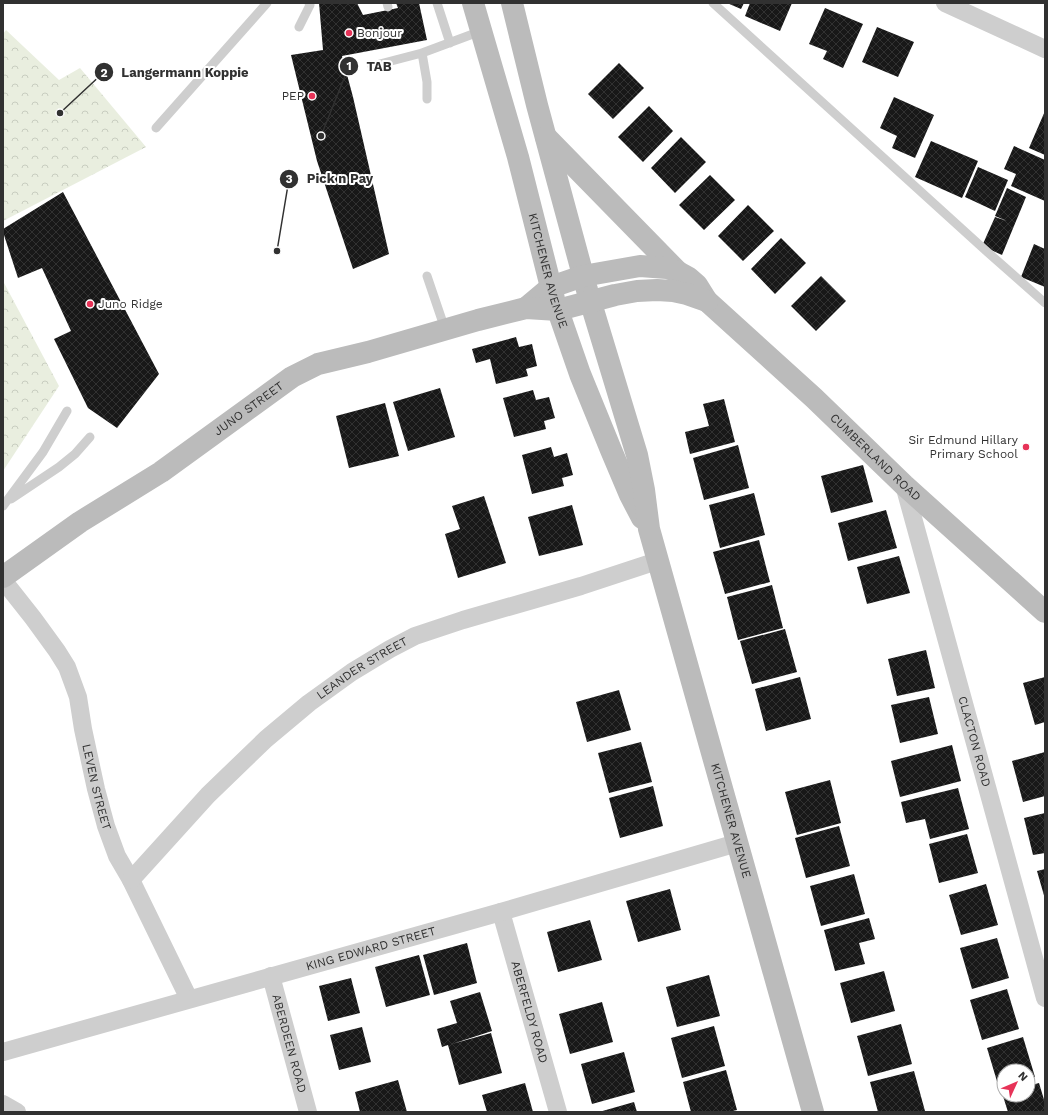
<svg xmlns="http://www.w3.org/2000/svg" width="1048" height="1115" viewBox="0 0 1048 1115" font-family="'Work Sans',sans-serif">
	<defs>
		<pattern id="park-crowns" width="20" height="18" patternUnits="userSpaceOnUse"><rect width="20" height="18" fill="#e9eedf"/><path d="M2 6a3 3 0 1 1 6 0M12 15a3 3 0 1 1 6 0" fill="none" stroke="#c8cdc0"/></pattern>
		<pattern id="building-cross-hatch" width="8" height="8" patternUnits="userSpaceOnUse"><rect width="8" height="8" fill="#181818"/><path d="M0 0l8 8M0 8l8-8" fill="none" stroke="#313131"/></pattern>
	</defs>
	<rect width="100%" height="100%" fill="#fff"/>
	<path fill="url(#park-crowns)" d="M6 30 59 80 80 68 146 147 3 221V34Z
		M3 281 59 386 3 471Z"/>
	<path fill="url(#building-cross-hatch)" d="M319 3H357L363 15 398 8 396 3H419L427 40 342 56 353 97 389 254 353 269 317 161 291 55 323 50Z
		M727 3H744L741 9Z
		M750 3H792L780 31 745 16Z
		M825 8 863 24 843 68 823 59 827 51 809 44Z
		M877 27 914 42 898 77 862 62Z
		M619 63 644 88 613 119 588 94Z
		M894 97 934 115 915 158 892 148 897 136 880 128Z
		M649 106 673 131 643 162 618 137Z
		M1045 111V155L1029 148Z
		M681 137 706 162 675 193 651 168Z
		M931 141 978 161 962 198 915 177Z
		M1014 146 1045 160V201L1011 186 1016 174 1004 169Z
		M978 167 1008 180 995 211 965 197Z
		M710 175 735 200 704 230 679 205Z
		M1007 188 1026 197 1002 255 982 246 995 217 1007 221 995 216Z
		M63 192 159 374 117 428 88 408 54 339 71 331 42 268 18 278 3 232V229Z
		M748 205 774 231 743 261 718 236Z
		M781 238 806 263 775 294 751 269Z
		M1034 244 1045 249V287L1021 277Z
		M821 276 846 301 816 331 791 306Z
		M516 337 519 347 532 344 537 366 526 369 528 376 496 384 490 359 476 363 472 349Z
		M440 388 455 437 408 451 393 402Z
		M533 390 536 400 549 397 555 418 544 421 546 429 514 437 503 398Z
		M724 399 735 442 690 454 685 432 709 426 703 404Z
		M385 403 399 456 349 468 336 416Z
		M738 445 749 488 704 500 693 458Z
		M551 447 554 457 567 453 573 475 562 478 564 486 532 494 522 455Z
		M863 465 873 502 831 513 821 476Z
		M754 493 765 535 720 548 709 505Z
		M484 496 506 563 458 578 445 534 460 529 452 506Z
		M572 505 583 545 539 556 528 517Z
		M886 510 897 548 848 561 838 523Z
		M759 540 770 582 725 594 713 552Z
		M899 556 910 593 867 604 857 567Z
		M772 585 783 628 738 640 727 597Z
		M785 629 797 672 752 684 740 641Z
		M926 650 935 688 897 696 888 659Z
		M800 677 811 719 766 731 755 689Z
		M1045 677V722L1035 725 1023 683Z
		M619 690 631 730 587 742 576 702Z
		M929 697 938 734 900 743 891 705Z
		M641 742 652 782 609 793 598 753Z
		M952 745 961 781 900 797 891 761Z
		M1045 752V796L1023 802 1012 761Z
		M830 780 841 823 797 835 785 792Z
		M653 786 663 826 620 838 609 798Z
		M958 788 969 829 930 839 925 819 906 823 901 802Z
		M1045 813V853L1033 855 1024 818Z
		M839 826 850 866 806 878 795 838Z
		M967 834 978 873 939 883 929 844Z
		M1045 869V899L1037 871Z
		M854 874 865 914 821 926 810 886Z
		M986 884 998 925 961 935 949 895Z
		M670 889 681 930 638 942 626 901Z
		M869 918 875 939 859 943 865 964 835 971 824 930Z
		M590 920 602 960 558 972 547 932Z
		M997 938 1009 978 972 989 960 948Z
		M467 943 477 983 434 995 423 955Z
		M419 955 430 995 386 1007 375 967Z
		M884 971 895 1011 851 1023 840 983Z
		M709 975 720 1016 677 1027 666 987Z
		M351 978 360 1013 328 1021 319 986Z
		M1007 989 1019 1029 982 1040 970 1000Z
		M480 992 492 1031 452 1044 491 1033 502 1073 459 1085 448 1045 442 1047 437 1029 457 1023 450 1001Z
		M602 1002 613 1042 570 1054 559 1014Z
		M901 1024 912 1064 868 1076 857 1036Z
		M714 1026 725 1066 682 1078 671 1038Z
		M362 1027 371 1062 339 1070 330 1035Z
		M1023 1037 1035 1077 1028 1079V1071H1004V1086L999 1088 987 1048Z
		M624 1052 635 1092 592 1104 581 1064Z
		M726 1070 737 1110 729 1112H691L683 1082Z
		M914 1071 925 1111 922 1112H878L870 1082Z
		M398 1080 407 1112H360L355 1092Z
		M525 1083 533 1112H487L482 1095Z
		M1039 1083 1045 1103V1112H1008L1002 1093H1004V1095H1028V1086Z
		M634 1102 637 1112H599Z"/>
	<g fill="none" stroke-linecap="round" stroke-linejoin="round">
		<path stroke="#cecece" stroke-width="9" d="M387 3 388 7
			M437 3 450 43
			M713 3 984 249 1045 303
			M299 27 310 5 309 3
			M422 53 427 82V99
			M372 66 422 53 481 31
			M156 128 267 3
			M427 276 445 329
			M11 499 59 467 75 454 90 437
			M3 506 43 452 67 411"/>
		<g stroke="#cecece" stroke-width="18">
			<path d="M945 3 1045 49"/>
			<path id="s1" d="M904 485 1045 998"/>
			<path id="s2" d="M3 580 33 618 57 651 67 667 78 697 83 729 96 789 106 826 117 856 131 880 189 999"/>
			<path id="s3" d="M131 880 208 795 266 739 309 703 352 672 390 649 415 636 463 620 581 586 657 561"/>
			<path id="s4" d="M501 912 558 1112"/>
			<path id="s5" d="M271 976 308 1112"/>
			<path id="s6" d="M3 1052 501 912 737 843"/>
			<path d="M3 1104 17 1112"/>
		</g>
		<g stroke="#bbb" stroke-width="22">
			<path id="s7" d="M473 3 518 157 554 299 580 374 611 450 630 495 642 518"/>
			<path id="s8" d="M512 3 537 105 587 290 637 455 644 490 649 529 813 1112"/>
			<path d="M546 137 678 272"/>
			<path id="s9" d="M526 308 551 287 583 276 640 266 667 268 678 272 689 278 697 285 707 301 814 398 904 485 1045 612"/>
			<path id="s10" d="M3 577 80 522 161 472 292 377 318 364 368 352 478 320 526 308 558 310 615 295 637 291 657 290 673 291 687 294 707 301"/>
		</g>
	</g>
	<g fill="#e73358" stroke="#fff" stroke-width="1.5">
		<circle cx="349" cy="33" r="4"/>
		<circle cx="312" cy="96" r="4"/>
		<circle cx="90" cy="304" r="4"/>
		<circle cx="1026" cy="447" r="4"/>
	</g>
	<g text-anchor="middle" stroke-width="4" stroke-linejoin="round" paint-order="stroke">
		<g font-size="12" fill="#313131" stroke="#fff" text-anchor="start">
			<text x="357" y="37">Bonjour</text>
			<text x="304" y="100" text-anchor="end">PEP</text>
			<text x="98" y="308">Juno Ridge</text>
			<text x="1018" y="444" text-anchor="end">Sir Edmund Hillary<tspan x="1018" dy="14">Primary School</tspan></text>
		</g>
		<g font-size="12" fill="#313131" stroke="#fff">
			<text dy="4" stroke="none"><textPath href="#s7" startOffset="278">KITCHENER AVENUE</textPath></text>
			<text dy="4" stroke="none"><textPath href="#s10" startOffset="298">JUNO STREET</textPath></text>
			<text dy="4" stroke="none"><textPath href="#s9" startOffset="435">CUMBERLAND ROAD</textPath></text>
			<text dy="4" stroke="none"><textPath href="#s3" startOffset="315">LEANDER STREET</textPath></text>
			<text dy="4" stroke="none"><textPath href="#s1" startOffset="266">CLACTON ROAD</textPath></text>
			<text dy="4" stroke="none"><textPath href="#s2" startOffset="232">LEVEN STREET</textPath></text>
			<text dy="4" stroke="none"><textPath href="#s8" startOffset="847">KITCHENER AVENUE</textPath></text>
			<text dy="4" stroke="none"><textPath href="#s6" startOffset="382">KING EDWARD STREET</textPath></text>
			<text dy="4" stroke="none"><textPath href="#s4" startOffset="104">ABERFELDY ROAD</textPath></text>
			<text dy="4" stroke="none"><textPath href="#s5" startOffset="70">ABERDEEN ROAD</textPath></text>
		</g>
	</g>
	<path fill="none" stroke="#313131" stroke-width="1.5" d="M321 136L349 66M60 113L104 72M277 251L289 179"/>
	<g fill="#313131" stroke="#fff" stroke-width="1.5">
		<circle cx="321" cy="136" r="4"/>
		<circle cx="60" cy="113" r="4"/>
		<circle cx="277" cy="251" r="4"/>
		<circle cx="349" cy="66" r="10"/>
		<circle cx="104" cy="72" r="10"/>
		<circle cx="289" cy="179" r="10"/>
	</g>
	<g font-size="12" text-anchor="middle" font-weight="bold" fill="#fff">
		<text x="349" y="70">1</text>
		<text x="104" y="77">2</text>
		<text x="289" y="183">3</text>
	</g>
	<g font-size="13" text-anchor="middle" font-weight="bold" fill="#313131" stroke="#fff" stroke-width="4" stroke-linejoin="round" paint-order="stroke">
		<text x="379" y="71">TAB</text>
		<text x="185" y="77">Langermann Koppie</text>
		<text x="340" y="183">Pick n Pay</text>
	</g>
	<rect width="1048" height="1115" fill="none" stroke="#313131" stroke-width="8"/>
	<g transform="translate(1016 1083) rotate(46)"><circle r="19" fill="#ffffff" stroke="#adadad"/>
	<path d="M0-3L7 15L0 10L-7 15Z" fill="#e73358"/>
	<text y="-6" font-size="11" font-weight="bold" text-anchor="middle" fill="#313131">N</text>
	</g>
</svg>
